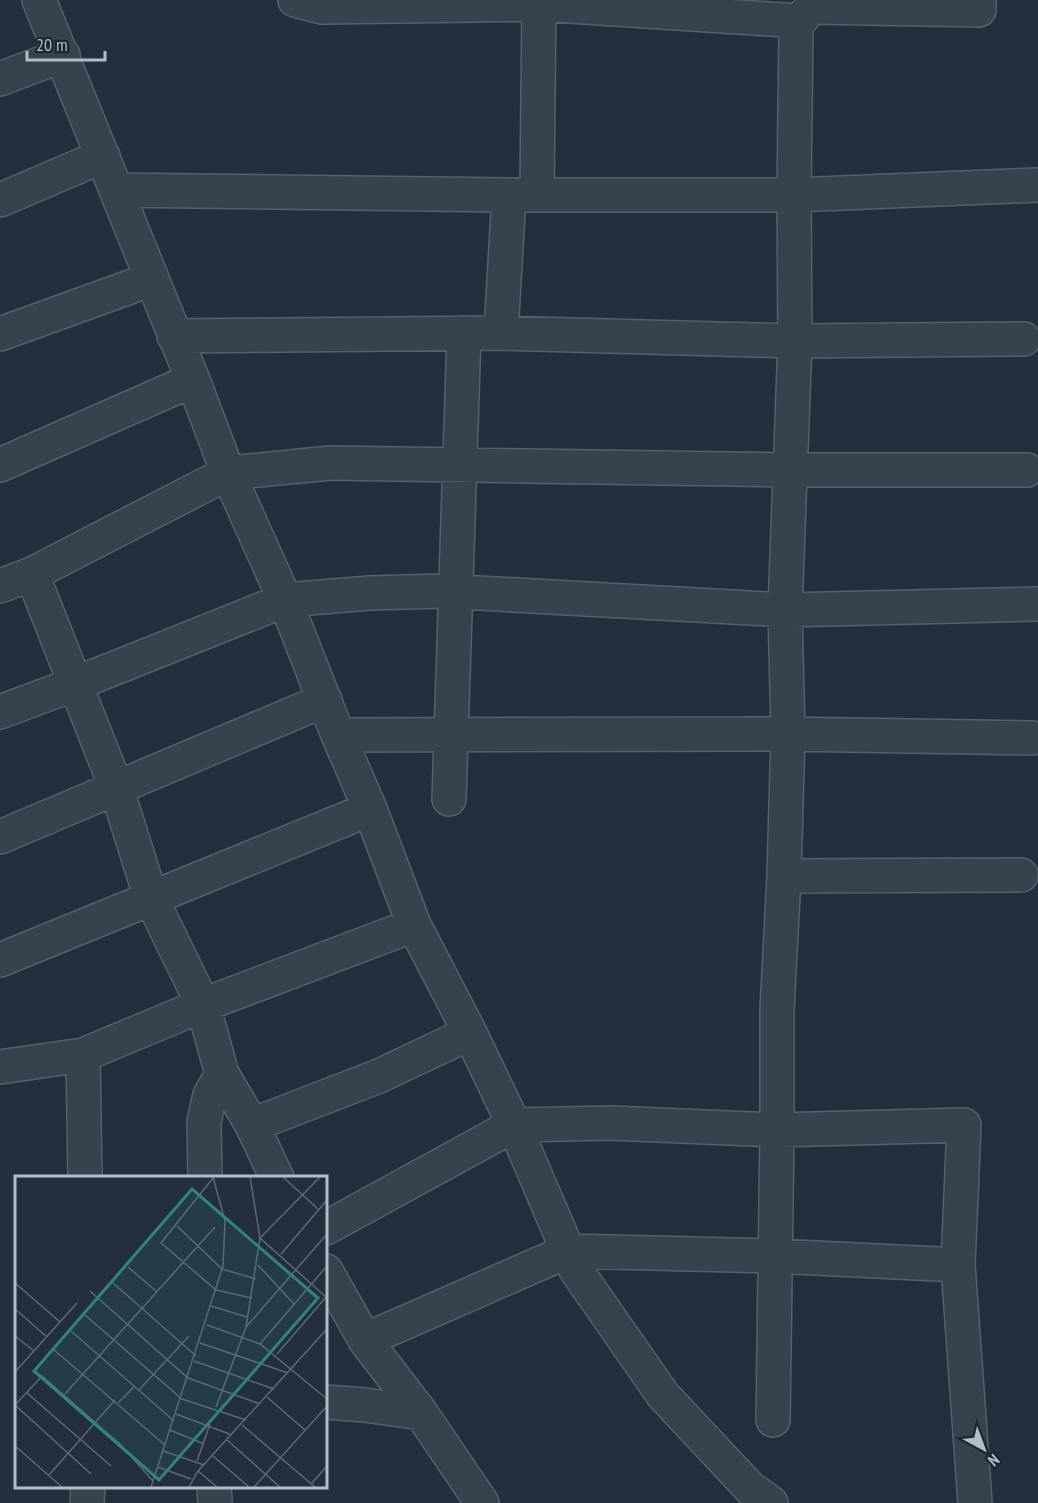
<svg xmlns="http://www.w3.org/2000/svg" width="1038" height="1503" viewBox="0 0 1038 1503" font-family="'PT Sans Narrow',sans-serif">
	<rect width="100%" height="100%" fill="#242f3e"/>
	<g fill="none" stroke-linecap="round" stroke-linejoin="round">
		<g stroke="#565f6c" stroke-width="36">
			<path id="minor" d="M39 0 193 380 228 473 285 600 338 735 370 809 414 925 470 1033 514 1125 576 1270 663 1395 750 1488 771 1503
				M295 0 322 7 539 4 799 21
				M0 79 63 55
				M116 190 509 195H794L1037 185
				M537 194 539 0
				M0 200 103 156
				M501 333 509 195
				M0 334 152 279
				M174 336 501 333 795 341 1024 339
				M0 465 193 380
				M32 574 116 787 151 898 203 1005 222 1074 252 1125 277 1178
				M0 586 32 574 228 473 331 463 789 470H1027
				M0 712 75 684 285 600 370 593 443 591 785 610 1038 604
				M338 735 788 734 1032 738
				M449 799 464 333
				M0 837 325 700
				M784 876 1021 875
				M0 960 370 809
				M83 1055 85 1178
				M0 1067 83 1055 203 1005 414 925
				M252 1125 379 1076 470 1033
				M205 1178 204 1122 210 1095 222 1074
				M326 1228 514 1125 611 1123 777 1130 964 1125 958 1265 975 1503
				M326 1271 365 1340 421 1413 482 1503
				M365 1340 568 1251 775 1256 958 1265
				M326 1402 365 1405 421 1413
				M773 1420 777 1130V1010L784 876 788 734 785 610 795 341 794 195 796 29 799 21 812 7 979 10V0
				M214 1486 215 1503
				M87 1503 88 1486"/>
		</g>
		<use href="#minor" stroke="#38414e" stroke-width="33"/>
	</g>
	<g transform="translate(15 1176)">
		<rect width="312" height="312" fill="#242f3e"/>
		<path fill="none" stroke="#5e6776" stroke-width="1.5" d="M235 1 245 62 311 121 262 178M268 1 303 33M198 2 146 67 201 114 237 122M162 50 207 93 241 103M266 78 312 24M243 89 279 128M113 91 142 116M97 106 181 180M0 107 45 146M75 115 173 202 245 228M196 130 232 141M0 133 32 161M70 139 167 223 231 244M192 149 245 168 312 223M231 151 312 58M56 155 159 245M0 160 19 175M185 167 273 197M245 168 312 90M38 173 150 269M179 185 259 213M0 196 62 127M123 215 174 160M12 217 96 290M50 218 200 51M252 221 290 254M103 227 119 211M0 229 27 200 106 269 138 305M0 229 76 298M201 231 231 151 245 62 305 1M161 238 217 259M227 249 300 311M155 254 189 268M212 264 265 311M0 270 47 311M148 275 189 289M198 280 234 311M182 285 195 248M143 291 176 303M183 295 202 311M34 299 100 224M296 308 312 290M136 311 208 90 210 45 198 1M174 311 183 295 312 153M239 311 312 230"/>
		<path fill="#308480" fill-opacity="0.15" stroke="#308480" stroke-width="3" d="M177 13 303 122 144 304 19 195Z"/>
		<rect width="312" height="312" fill="none" stroke="#b4bcc9" stroke-width="3"/>
	</g>
	<g transform="translate(984 1449) rotate(139)" stroke="#1d2633" stroke-width="4.5" paint-order="stroke">
	<path d="M0-4.5L10 22L0 15L-10 22Z" fill="#b4bcc9"/>
	<text y="-9" font-size="16" font-weight="bold" text-anchor="middle" fill="#b4bcc9">N</text>
	</g>
	<path d="M27 51v9h78v-9" fill="none" stroke="#b4bcc9" stroke-width="3"/>
	<text x="36" y="51" font-size="18" fill="#b4bcc9" stroke="#1d2633" stroke-width="4.5" paint-order="stroke">20 m</text>
</svg>
